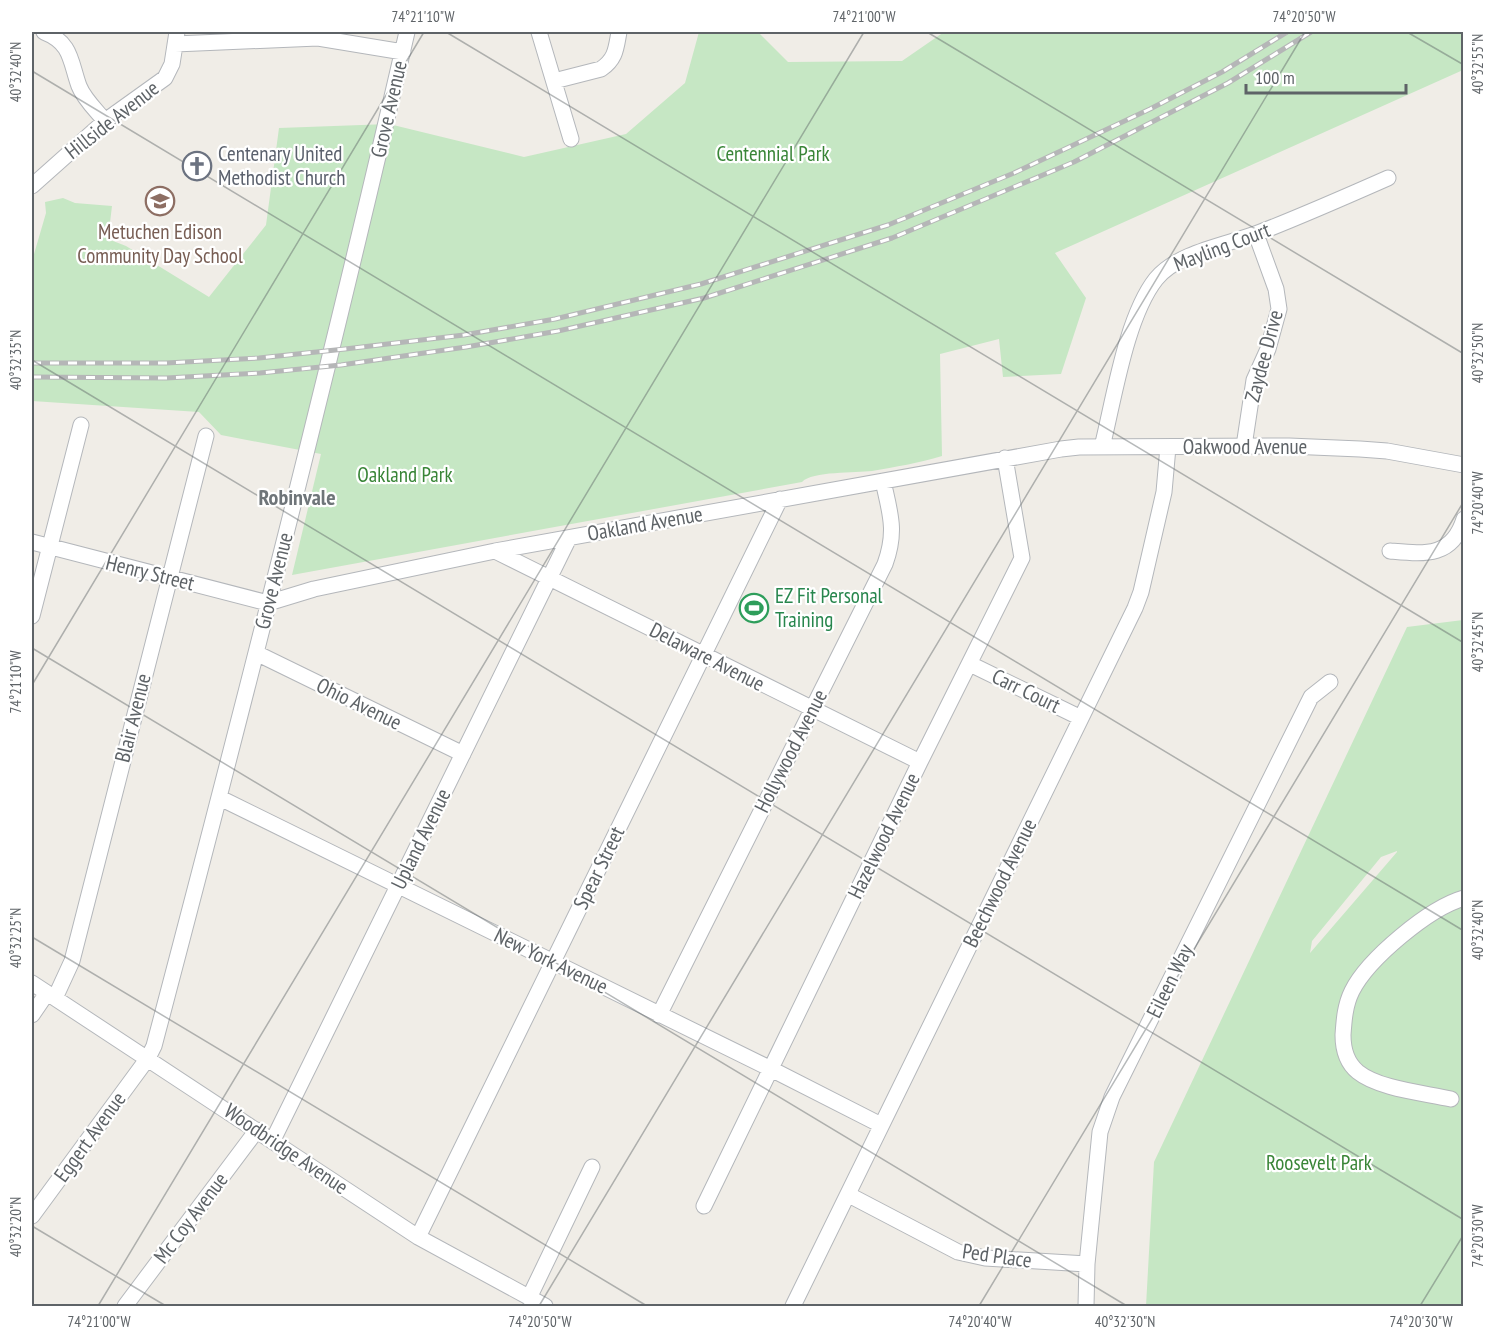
<svg xmlns="http://www.w3.org/2000/svg" width="1495" height="1338" viewBox="0 0 1495 1338" font-family="'PT Sans Narrow',sans-serif">
	<rect width="100%" height="100%" fill="#f0ede7"/>
	<path fill="#c6e7c4" fill-rule="evenodd" d="M699 32H758L788 62 902 61 944 32H1463V70L1055 253 1086 298 1061 374 1003 377 999 339 940 354 942 456C919 463 895 467 872 471 856 473 812 471 802 482L292 575 321 454 221 435 199 412 32 401V261L46 213 45 202 63 198 75 203 112 206 108 239 126 246 209 297 266 225 279 128 389 124 524 157 626 134 685 83Z
		M1463 620V1306H1146L1154 1162 1407 627ZM1397 851V852L1310 953 1312 941 1381 857Z"/>
	<g fill="none" stroke-linecap="round" stroke-linejoin="round">
		<g stroke="#b4b7bb" stroke-width="17">
			<path id="minor" d="M44 32C72 43 70 61 79 86 84 99 96 110 105 121
				M539 32 571 139
				M175 44 318 38 403 52
				M554 81 601 69C616 59 616 48 619 32
				M32 186 105 121 165 78 172 64 177 32
				M1244 446 1254 380 1268 349 1279 309 1276 289 1256 234
				M1102 447C1114 399 1126 317 1156 279 1178 252 1227 245 1258 233 1302 216 1345 197 1388 178
				M32 542 268 603 314 589 495 551 1061 449 1079 447 1289 446 1360 449 1387 451 1464 465
				M495 551 920 762
				M1390 551C1424 554 1452 558 1464 519
				M32 616 81 425
				M256 653 463 754
				M970 664 1081 718
				M220 798 771 1069 881 1125
				M32 983 418 1237 545 1306
				M55 998 72 961 206 436
				M32 1015 47 993
				M659 1015 885 564C897 531 890 513 883 481
				M1451 1099C1425 1093 1379 1089 1358 1072 1347 1063 1343 1049 1343 1035 1344 1020 1345 1005 1352 991 1368 959 1429 908 1464 898
				M273 1140 569 538
				M849 1195 958 1252 985 1258 1087 1264
				M704 1206 920 762 1022 558 1005 458
				M32 1216 148 1058 154 1046C243 709 329 371 407 32
				M418 1237 780 499
				M529 1298 592 1167
				M125 1306 257 1130
				M793 1306 1135 608 1141 592 1164 492 1168 447
				M1086 1306 1087 1264 1100 1132 1112 1097 1311 697 1330 682"/>
		</g>
		<use href="#minor" stroke="#fff" stroke-width="15"/>
		<g stroke="#b5b6b7" stroke-width="5">
			<path id="rail" d="M32 363H166L259 358 345 349 464 335 555 319 701 284 888 225 1014 173 1150 109 1222 72 1287 32
				M32 377 166 378 260 373 341 365 466 347 558 331 704 298 892 238 1074 162 1228 83 1311 32"/>
		</g>
		<use href="#rail" stroke="#fff" stroke-width="3" stroke-dasharray="9" stroke-linecap="butt"/>
	</g>
	<path fill="none" stroke="#5e6367" stroke-width="1.5" stroke-opacity="0.45" d="M446 32 1464 643M927 32 1464 354M1407 32 1464 65M32 71 1464 931M32 360 1464 1220M32 648 1127 1306M32 685 424 32M32 937 647 1306M32 1226 166 1306M98 1306 864 32M539 1306 1305 32M979 1306 1464 501M1420 1306 1464 1234"/>
	<defs>
		<g id="church-ring" transform="scale(1.5)"><circle r="9.5" fill="#fff" stroke="#6b7280" stroke-width="1.5"/><path d="M-1.2-6h2.4v3.5h3.3v2.4h-3.3V6h-2.4V-.1h-3.3v-2.4h3.3Z" fill="#6b7280"/></g>
		<g id="school-ring" transform="scale(1.5)"><circle r="9.5" fill="#fff" stroke="#8d6e63" stroke-width="1.5"/><path d="M0-5L7-2L0 1L-7-2ZM-4 1L0 2.5L4 1V4Q0 6-4 4Z" fill="#8d6e63"/></g>
		<g id="stadium-ring" transform="scale(1.5)"><circle r="9.5" fill="#fff" stroke="#2e9e5b" stroke-width="1.5"/><path d="M0-5a6.5 5 0 1 0 0 10a6.5 5 0 1 0 0-10ZM-3.5-1.8h7v3.6h-7Z" fill="#2e9e5b"/></g>
	</defs>
	<g fill-rule="evenodd">
		<use href="#church-ring" x="197" y="166"/>
		<use href="#school-ring" x="160" y="201"/>
		<use href="#stadium-ring" x="754" y="608"/>
	</g>
	<g text-anchor="middle" stroke-width="4.5" stroke-linejoin="round" paint-order="stroke">
		<g font-size="21" fill="#5e6367" stroke="#fff">
			<text transform="translate(389 109) rotate(-77)" y="7">Grove Avenue</text>
			<text transform="translate(112 120) rotate(-38)" y="7">Hillside Avenue</text>
			<text transform="translate(1222 247) rotate(-21)" y="7">Mayling Court</text>
			<text transform="translate(1264 356) rotate(-75)" y="7">Zaydee Drive</text>
			<text x="1245" y="454">Oakwood Avenue</text>
			<text transform="translate(645 524) rotate(-10)" y="7">Oakland Avenue</text>
			<text transform="translate(150 573) rotate(14)" y="7">Henry Street</text>
			<text transform="translate(274 581) rotate(-76)" y="7">Grove Avenue</text>
			<text transform="translate(707 657) rotate(27)" y="7">Delaware Avenue</text>
			<text transform="translate(1026 691) rotate(26)" y="7">Carr Court</text>
			<text transform="translate(359 704) rotate(26)" y="7">Ohio Avenue</text>
			<text transform="translate(133 718) rotate(-76)" y="7">Blair Avenue</text>
			<text transform="translate(791 751) rotate(-63)" y="7">Hollywood Avenue</text>
			<text transform="translate(884 836) rotate(-64)" y="7">Hazelwood Avenue</text>
			<text transform="translate(421 839) rotate(-64)" y="7">Upland Avenue</text>
			<text transform="translate(599 868) rotate(-64)" y="7">Spear Street</text>
			<text transform="translate(1000 883) rotate(-64)" y="7">Beechwood Avenue</text>
			<text transform="translate(551 961) rotate(26)" y="7">New York Avenue</text>
			<text transform="translate(1170 981) rotate(-64)" y="7">Eileen Way</text>
			<text transform="translate(90 1137) rotate(-54)" y="7">Eggert Avenue</text>
			<text transform="translate(286 1149) rotate(34)" y="7">Woodbridge Avenue</text>
			<text transform="translate(191 1218) rotate(-53)" y="7">Mc Coy Avenue</text>
			<text transform="translate(997 1256) rotate(8)" y="7">Ped Place</text>
		</g>
		<g font-size="21" fill="#5b616d" stroke="#fff" text-anchor="start">
			<text x="218" y="161">Centenary United<tspan x="218" dy="24">Methodist Church</tspan></text>
		</g>
		<g font-size="21" fill="#398537" stroke="#fff">
			<text x="773" y="161">Centennial Park</text>
			<text x="405" y="482">Oakland Park</text>
			<text x="1319" y="1170">Roosevelt Park</text>
		</g>
		<g font-size="21" fill="#785e54" stroke="#fff">
			<text x="160" y="239">Metuchen Edison<tspan x="160" dy="24">Community Day School</tspan></text>
		</g>
		<g font-size="21" fill="#27864d" stroke="#fff" text-anchor="start">
			<text x="775" y="603">EZ Fit Personal<tspan x="775" dy="24">Training</tspan></text>
		</g>
		<g font-size="22" font-weight="bold" fill="#6f7579" stroke="#fff">
			<text x="297" y="505">Robinvale</text>
		</g>
	</g>
	<rect width="1495" height="1338" fill="none" stroke="#ffffff" stroke-width="66"/>
	<path d="M1246 84v9h160v-9" fill="none" stroke="#5e6367" stroke-width="3"/>
	<text x="1255" y="84" font-size="18" fill="#5e6367" stroke="#ffffff" stroke-width="4.5" paint-order="stroke">100 m</text>
	<rect x="33" y="33" width="1429" height="1272" fill="none" stroke="#5e6367" stroke-width="2"/>
	<g font-size="15" text-anchor="middle" fill="#5e6367">
		<text x="423" y="22">74°21'10"W</text>
		<text x="864" y="22">74°21'00"W</text>
		<text x="1304" y="22">74°20'50"W</text>
		<text transform="translate(1478 64) rotate(-90)" y="5">40°32'55"N</text>
		<text transform="translate(16 72) rotate(-90)" y="5">40°32'40"N</text>
		<text transform="translate(1478 353) rotate(-90)" y="5">40°32'50"N</text>
		<text transform="translate(16 360) rotate(-90)" y="5">40°32'35"N</text>
		<text transform="translate(1478 503) rotate(-90)" y="5">74°20'40"W</text>
		<text transform="translate(1478 642) rotate(-90)" y="5">40°32'45"N</text>
		<text transform="translate(16 682) rotate(-90)" y="5">74°21'10"W</text>
		<text transform="translate(1478 930) rotate(-90)" y="5">40°32'40"N</text>
		<text transform="translate(16 938) rotate(-90)" y="5">40°32'25"N</text>
		<text transform="translate(16 1227) rotate(-90)" y="5">40°32'20"N</text>
		<text transform="translate(1478 1236) rotate(-90)" y="5">74°20'30"W</text>
		<text x="99" y="1327">74°21'00"W</text>
		<text x="540" y="1327">74°20'50"W</text>
		<text x="980" y="1327">74°20'40"W</text>
		<text x="1125" y="1327">40°32'30"N</text>
		<text x="1421" y="1327">74°20'30"W</text>
	</g>
</svg>
